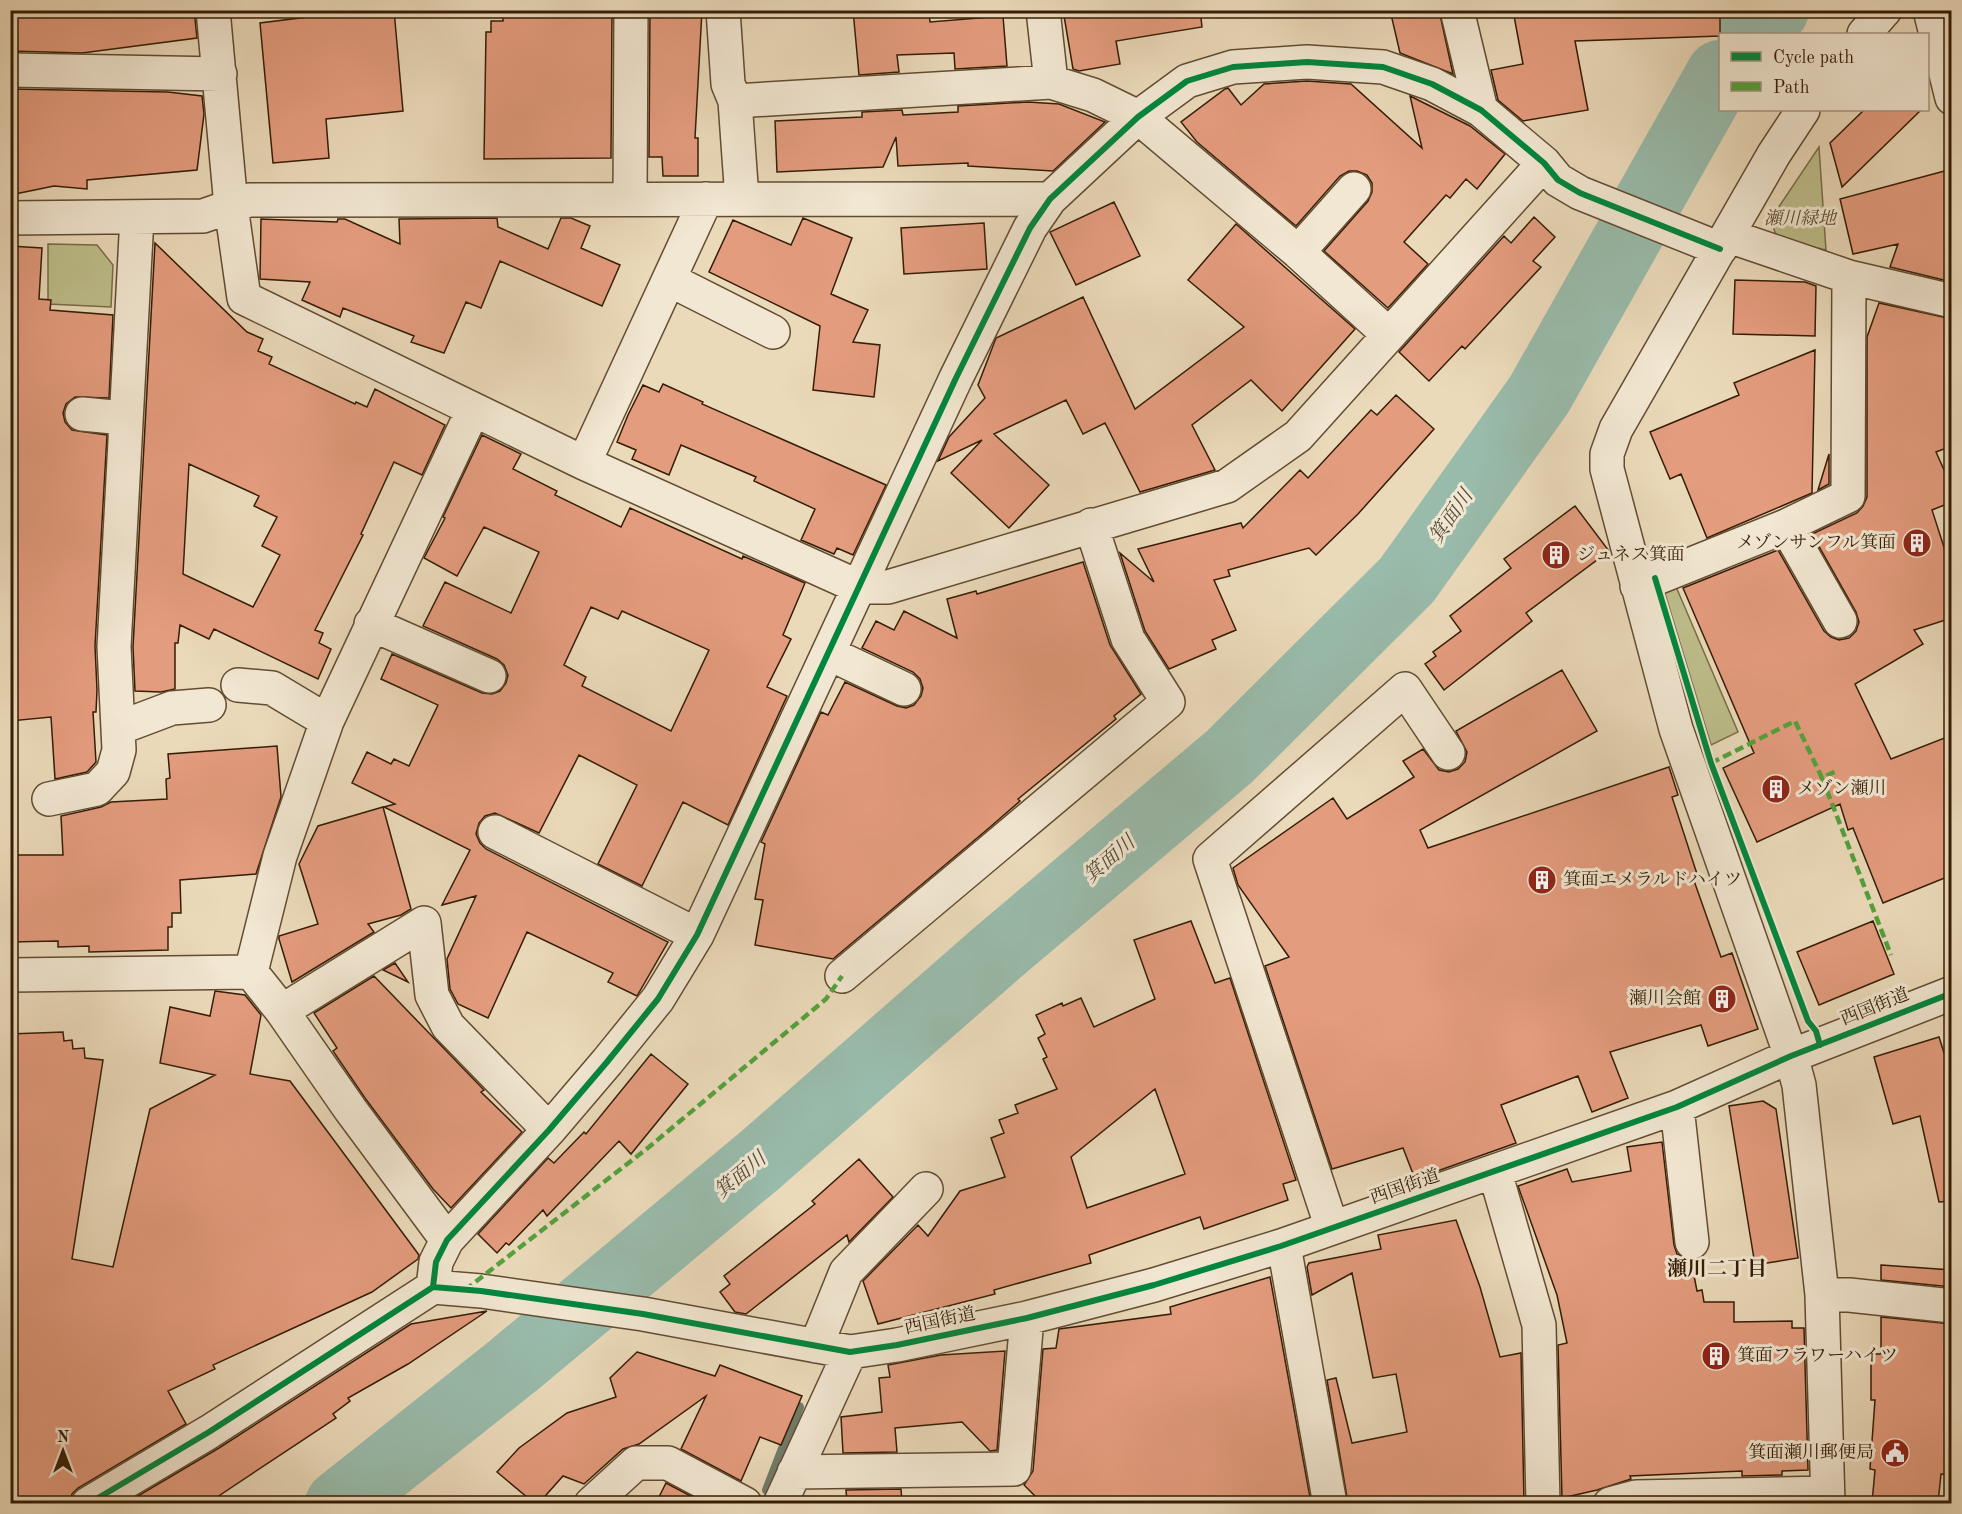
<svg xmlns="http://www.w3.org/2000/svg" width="1962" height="1514" font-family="'Old Standard TT','Noto Serif JP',serif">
<rect width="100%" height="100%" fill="#ebdaba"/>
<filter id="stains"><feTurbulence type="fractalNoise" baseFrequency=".00333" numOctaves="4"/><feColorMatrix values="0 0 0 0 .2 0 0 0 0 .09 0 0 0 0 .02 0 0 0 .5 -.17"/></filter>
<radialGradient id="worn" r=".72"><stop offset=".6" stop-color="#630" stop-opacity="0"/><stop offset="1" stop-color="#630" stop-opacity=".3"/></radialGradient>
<!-- green -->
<path fill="#bdbe8b" stroke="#786e48" stroke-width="1.5" d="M1819,147L1826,250L1778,239L1770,220Z
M48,244L97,245L113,265L111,307L48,304Z
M1674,582L1738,732L1711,745L1663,587Z"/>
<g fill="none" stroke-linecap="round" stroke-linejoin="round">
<!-- stream -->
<path stroke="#717c69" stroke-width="10" d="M767,1490L799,1407"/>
<!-- river -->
<path stroke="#99bbab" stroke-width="68" d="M1751,34L1775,10
M339,1504L514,1365L759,1161L998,952L1229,757L1407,580L1539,395L1720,74"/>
</g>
<!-- building -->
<path fill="#e49c7e" stroke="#341d05" stroke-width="1.5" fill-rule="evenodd" d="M10,10H194L197,38L82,53L10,51Z
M340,10H394L403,111L326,119L329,158L273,163L260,23L340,13Z
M512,10H612L611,158L484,159L486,32H491V21H503V17H512Z
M650,10H702L695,138H698V176H663L662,157H649Z
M853,10H929L930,22L1003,16L1007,66L955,69L954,53L897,55L899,72L859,75Z
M1063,10H1200L1202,27L1116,41L1120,64L1079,71L1073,69Z
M1390,10H1439L1453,74L1400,53Z
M1538,10H1720V36L1575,41L1588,110L1523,121L1498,100L1491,70L1523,64L1514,16Z
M1307,81L1351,84L1422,148L1410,96L1470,126L1505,154L1477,189L1466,179L1450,198L1446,195L1404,242L1428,264L1388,308L1324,251L1368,201L1372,192V183L1367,175L1357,171H1349L1340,176L1296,226L1197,142L1181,122L1225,89L1228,88L1241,105L1264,84Z
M10,89L168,92L202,96L204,114L197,170L87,180V189L54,186L10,195Z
M1028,102L1059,104L1105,122L1053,171L968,166V163L898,166L896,137L883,167L777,172L775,121L862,117V112L902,110L903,115L958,112V106Z
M1864,110H1921L1842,187L1830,143Z
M1952,169V282L1890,267L1898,244L1853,254L1840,199Z
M1114,202L1140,256L1076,285L1050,232Z
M1534,217L1555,237L1533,261L1541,267L1465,349L1462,346L1429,381L1399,352L1504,236L1511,243Z
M497,218L498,227L548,249L561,218H571L590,226L581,248L620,265L602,306L500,261L481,308L466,302L444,353L411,342L414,336L343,308L340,317L302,300L310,282L260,279L261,219L337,222L338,219H345L400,244L399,219Z
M803,218L852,238L831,294L868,310L853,342L880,345L874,397L813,390L820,326L709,272L733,220L791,245Z
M984,223L987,269L904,274L901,228Z
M1236,224L1355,329L1282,411L1251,380L1192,425L1215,470L1140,492L1105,423L1083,434L1066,400L994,434L1049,485L1009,528L951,473L982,440L938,461L949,437L985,398L978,385L996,338L1083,297L1135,409L1244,327L1188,280Z
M155,243L247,332L263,339L258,351L272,357L269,364L355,404L356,402L367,407L375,389L445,425L422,475L394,462L361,534L363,535L315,630L323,633L319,643L331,649L318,679L214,629L209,639L180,625L178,643H175V689L161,692L135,691L133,647ZM189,464L259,496L254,506L277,517L262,546L280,555L253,607L183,574Z
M10,246L42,248L39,299L51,300L50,310L113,315L109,398L75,397L66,404L63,413L65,422L72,430L107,435L95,646L97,690L96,712H93L96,762L87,772L55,779L51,717L10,721Z
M1735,280L1805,282L1816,286L1815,336L1733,334Z
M1879,303L1952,319V446L1936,452L1952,488V502L1932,510L1952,572V618L1914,630L1923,644L1855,684L1891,759L1952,735V875L1883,903L1853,828L1848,830L1840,804L1757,842L1723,768L1754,753L1683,588L1778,550L1824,631L1831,637L1839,640L1849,638L1856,631L1859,622L1856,612L1812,534L1857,513L1863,506L1867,497V337Z
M1815,350L1812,493L1707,538L1681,474L1670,479L1650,432L1739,395L1734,383Z
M663,384L703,402L702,404L886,485L853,555L837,548L834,554L801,540L815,509L754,481L756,477L681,445L669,475L632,459L636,450L617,442L628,415L643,385L659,392Z
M1396,395L1434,429L1358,514L1316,555L1309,548L1228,570L1230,576L1214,580L1236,630L1212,640L1216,649L1169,669L1145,631L1120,553L1154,582L1138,549L1241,523L1243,528L1300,470L1308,478L1371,410L1377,415Z
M482,435L521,454L513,469L557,491L555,495L621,527L630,508L742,559L743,556L805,583L783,635L791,639L767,687L787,696L728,825L683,802L642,886L598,864L637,785L579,755L539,833L495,813L485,816L479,823L476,834L480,843L486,849L668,942L637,996L608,982L613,973L527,932L488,1018L458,1004L450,989L447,959L476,896L442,905L470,850L384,807L395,804L352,783L367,752L391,764L394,759L409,766L438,705L381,679L392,654L482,693L492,694L500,691L506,683L508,675L504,665L497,659L423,626L445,582L511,613L539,552L484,527L457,576L424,558L445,518L443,517ZM591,607L618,619L622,611L709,650L671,731L582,686L586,677L564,665Z
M1829,454V484L1818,490Z
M1575,506L1609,551L1526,613L1532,621L1444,690L1425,664L1436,656L1433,652L1461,631L1450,616L1511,568L1504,559Z
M1083,562L1110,645L1141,694L1114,716L1116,719L1018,799L1020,801L989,828L833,959L755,945L763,900L755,899L765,844L761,842L821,712L828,715L845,682L897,706L906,708L914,705L921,696L923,688L920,679L913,672L862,648L876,621L894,630L904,611L957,638L947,599L976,591L977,594Z
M1562,670L1597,731L1420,830L1428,848L1669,767L1678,795L1672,797L1697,874L1692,875L1721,957L1732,953L1758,1029L1708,1046L1701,1025L1610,1052L1628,1098L1592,1112L1578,1076L1501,1105L1516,1143L1415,1179L1403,1148L1332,1169L1265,966L1289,957L1238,885L1233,868L1333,798L1347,819L1414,777L1403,761L1423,749L1439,770L1449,772L1458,769L1465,762L1467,752L1456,731Z
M277,746L281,797L256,874L180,880L181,913H172V927H168V950L89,952V946L58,947V941L10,942V855H63L61,816L101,807L111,802L167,799L166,779L170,778L168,754Z
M383,807L411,909L401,915L368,924L374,932L292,982L279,939V936L318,924L299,864L318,826Z
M1191,921L1215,983L1230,978L1296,1180L1283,1184L1288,1200L1204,1229L1200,1217L1089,1255L1091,1263L994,1290L995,1294L878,1324L863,1281L918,1225L928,1236L960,1191L1005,1177L991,1138L1004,1133L999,1120L1018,1113L1015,1105L1057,1089L1043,1059L1047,1057L1038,1038L1045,1034L1036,1015L1062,1003L1063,1006L1081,998L1094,1027L1155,999L1134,940ZM1155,1089L1185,1174L1087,1208L1071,1157Z
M1873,921L1894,974L1819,1005L1797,952Z
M395,963L408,982L383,970Z
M374,976L484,1090L481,1092L522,1132L451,1208L433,1189L365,1098L333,1051L337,1048L314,1013Z
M215,991L245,995L261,1015L250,1074L290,1081L419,1255L418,1259L372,1292L213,1365L215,1369L168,1391L186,1424L78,1488L72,1494L69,1503H10V1034L63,1032L64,1041L72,1040L73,1049L84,1048L85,1058L103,1060L72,1259L113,1267L150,1109L215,1075L160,1063L170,1007L210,1016Z
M1939,1037L1952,1078V1201L1939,1202L1920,1116L1893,1124L1874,1057Z
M651,1054L688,1084L631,1154L619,1141L547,1216L543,1210L509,1245L506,1243L497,1253L478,1234L548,1158L554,1163L584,1132L586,1134Z
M1763,1101L1776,1109L1798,1258L1755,1265L1729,1106Z
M1662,1142L1674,1245L1677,1254L1691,1260L1697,1291L1702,1290L1704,1302H1734V1322L1792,1321V1328H1804L1808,1470L1782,1471V1475L1742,1476V1471L1630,1476L1631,1479L1597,1490L1562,1498L1558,1345L1567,1343L1557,1295L1518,1186L1567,1169L1572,1182L1631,1171L1627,1147Z
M859,1159L893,1197L849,1242L847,1235L746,1314L735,1312L720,1292L730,1284L724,1276L815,1204L812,1201Z
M1456,1220L1480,1287L1500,1357L1521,1353L1524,1503H1348L1327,1380L1336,1378L1352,1443L1407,1432L1396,1374L1373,1378L1352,1273L1312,1295L1307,1267L1309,1263L1381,1249L1378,1235Z
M1881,1265L1952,1270V1287L1881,1280Z
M1270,1277L1311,1503H1042L1024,1485L1033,1471L1043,1349L1056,1348L1059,1329L1171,1314L1170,1307Z
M487,1311L408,1364L348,1398L350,1401L333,1414L336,1418L208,1503H126L219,1448L411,1324Z
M1881,1317L1952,1324V1475L1941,1474L1938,1503H1872L1875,1470L1870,1469L1875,1400H1871V1354H1881Z
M1005,1351L997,1450L990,1451L962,1422L895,1428L897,1452L843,1453L841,1417L882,1412L879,1378L890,1377L888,1365L941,1355Z
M637,1352L715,1376L720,1365L802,1396L781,1445L760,1437L741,1481L681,1449L706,1396L639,1444L623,1449L584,1484L563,1476L539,1503H534L497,1472L519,1448L567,1413L616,1397L610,1378Z
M666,1483L704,1503H656Z
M901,1489L902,1503H847L846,1490Z"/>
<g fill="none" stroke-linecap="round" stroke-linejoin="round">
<!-- minor casing -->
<g stroke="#624c32" stroke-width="36">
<path id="minor" d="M213,10L231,206L244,298L584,463L859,587H888L1227,486L1298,436L1544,163
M723,10L728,84L735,101L742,199
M1043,10L1051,82
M1457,10L1481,110
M1930,10L1952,98
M1864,34L1885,10
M10,70L220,74
M735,101L1051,82L1093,95L1138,117L1298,252L1389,335
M1803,110L1774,154L1616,429L1607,454V469L1676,729L1791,1056L1799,1085L1822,1295L1828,1504
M630,199L631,10
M10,218L203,216L249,200L1050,199
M1729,236L1849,277L1952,301
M1298,252L1354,189
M670,280L773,332
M82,414L124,418
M584,463L706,199
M1786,526L1840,621
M1637,586L1786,526L1848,496L1849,277
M371,624L489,676
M828,653L904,689
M238,685L272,688L327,721
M119,728L172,708L209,705
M49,799L97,789L113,772L119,750L114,647L137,217
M495,832L697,935
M10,975L251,972
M842,976L1168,702L1128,639L1091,525
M282,1011L424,923L432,995L448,1026L549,1130
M1677,1107L1692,1242
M1495,1172L1539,1325L1543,1504
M1332,1228L1210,859L1405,689L1448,753
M447,1240L350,1109L282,1011L251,972L280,856L327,721L473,410
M1281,1246L1286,1257L1330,1504
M433,1287L436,1262L447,1240L549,1130L607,1062L658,999L697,935L956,378L1030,228L1050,199L1138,117L1187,81L1233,67L1307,62L1383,67L1432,84L1481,110L1544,163L1558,180L1580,193L1720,249
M1822,1295H1849L1952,1306
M816,1346L846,1272L926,1189
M794,1472L1014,1469L1027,1318
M88,1504L209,1432L433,1287L481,1291L643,1314L850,1352L897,1345L1027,1318L1154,1285L1281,1246L1677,1107L1791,1056L1952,993
M591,1504L636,1463H668L745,1504
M780,1504L850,1352
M1610,1504L1636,1497L1827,1493"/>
</g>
<!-- minor -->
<use href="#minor" stroke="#f2e7d2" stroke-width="33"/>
<!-- quiet -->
<path stroke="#53a23d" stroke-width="4.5" stroke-dasharray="9 4.5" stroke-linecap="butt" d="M1711,763L1795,721L1822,778L1838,770
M1822,778L1891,955
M465,1290L649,1147L826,999L842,976"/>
<!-- cycleway casing -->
<g stroke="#f2e7d2" stroke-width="10">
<path id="cycleway" d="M1655,578L1711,763L1808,1021L1816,1031L1820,1045
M433,1287L436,1262L447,1240L549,1130L607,1062L658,999L697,935L956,378L1030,228L1050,199L1138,117L1187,81L1233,67L1307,62L1383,67L1432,84L1481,110L1544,163L1558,180L1580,193L1720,249
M88,1504L209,1432L433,1287L481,1291L643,1314L850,1352L897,1345L1027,1318L1154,1285L1281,1246L1677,1107L1791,1056L1952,993"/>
</g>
<!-- cycleway -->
<use href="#cycleway" stroke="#00873e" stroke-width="6"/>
</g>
<!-- icons -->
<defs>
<g id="building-disc" transform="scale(1.5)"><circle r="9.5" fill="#8f2418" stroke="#f2e7d2"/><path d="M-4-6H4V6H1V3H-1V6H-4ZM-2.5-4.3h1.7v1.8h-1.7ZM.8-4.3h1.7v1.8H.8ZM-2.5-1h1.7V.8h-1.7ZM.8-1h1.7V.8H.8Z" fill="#fff"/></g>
<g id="civic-disc" transform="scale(1.5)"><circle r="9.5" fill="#8f2418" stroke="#f2e7d2"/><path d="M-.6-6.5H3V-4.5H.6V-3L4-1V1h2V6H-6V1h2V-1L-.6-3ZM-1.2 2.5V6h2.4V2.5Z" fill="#fff"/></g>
</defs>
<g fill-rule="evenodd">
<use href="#building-disc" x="1917" y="543"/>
<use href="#building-disc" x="1556" y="555"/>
<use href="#building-disc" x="1776" y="789"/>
<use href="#building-disc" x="1542" y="880"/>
<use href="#building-disc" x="1722" y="999"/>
<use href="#building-disc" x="1716" y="1356"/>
<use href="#civic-disc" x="1895" y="1453"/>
</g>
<g text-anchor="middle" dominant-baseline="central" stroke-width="6" stroke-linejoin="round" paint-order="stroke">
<!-- park labels -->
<g font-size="18" font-style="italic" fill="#5d4d2d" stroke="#f2e7d2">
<text x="1800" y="219">瀬川緑地</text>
</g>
<!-- poi labels -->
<g font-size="18" fill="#341d05" stroke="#f2e7d2" text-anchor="start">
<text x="1896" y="543" text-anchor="end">メゾンサンフル箕面</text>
<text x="1577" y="555">ジュネス箕面</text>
<text x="1797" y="789">メゾン瀬川</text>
<text x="1563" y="880">箕面エメラルドハイツ</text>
<text x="1701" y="999" text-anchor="end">瀬川会館</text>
<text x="1737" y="1356">箕面フラワーハイツ</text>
<text x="1874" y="1453" text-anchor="end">箕面瀬川郵便局</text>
</g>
<!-- street labels -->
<g font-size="18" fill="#341d05" stroke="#f2e7d2">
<text transform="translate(1875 1007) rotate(-22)">西国街道</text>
<text transform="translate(1405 1187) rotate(-19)">西国街道</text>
<text transform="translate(940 1321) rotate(-12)">西国街道</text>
</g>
<!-- water labels -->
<g font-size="20" font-style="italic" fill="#524c37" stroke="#f2e7d2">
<text transform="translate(1452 517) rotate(-55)">箕面川</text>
<text transform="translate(1110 860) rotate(-41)">箕面川</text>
<text transform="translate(741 1176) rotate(-40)">箕面川</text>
</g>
<!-- neighbourhood labels -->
<g font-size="20" font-weight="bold" fill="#341d05" stroke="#f2e7d2">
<text x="1717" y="1270">瀬川二丁目</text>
</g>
</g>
<!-- margin -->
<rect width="1962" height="1514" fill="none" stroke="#ebdaba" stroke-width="36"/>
<rect x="12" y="12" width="1938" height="1490" fill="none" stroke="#341d05" stroke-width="3"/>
<rect x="18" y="18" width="1926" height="1478" fill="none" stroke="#341d05" stroke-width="1.5"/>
<!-- legend -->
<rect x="1719" y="33" width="210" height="78" fill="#f2e7d2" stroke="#a69680" stroke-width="1.5"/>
<rect x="1731" y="52" width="30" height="9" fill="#00873e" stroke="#a69680" stroke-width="1.5"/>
<text x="1773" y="63" font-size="18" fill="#341d05">Cycle path</text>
<rect x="1731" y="82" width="30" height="9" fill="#53a23d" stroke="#a69680" stroke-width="1.5"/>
<text x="1773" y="93" font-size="18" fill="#341d05">Path</text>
<!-- north arrow -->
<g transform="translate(63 1451)" stroke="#f2e7d2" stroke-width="4.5" paint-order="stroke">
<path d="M0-4.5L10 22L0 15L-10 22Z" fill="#341d05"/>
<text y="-9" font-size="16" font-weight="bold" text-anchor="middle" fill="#341d05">N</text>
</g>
<rect width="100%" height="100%" filter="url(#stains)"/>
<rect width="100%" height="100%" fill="url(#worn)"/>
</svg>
